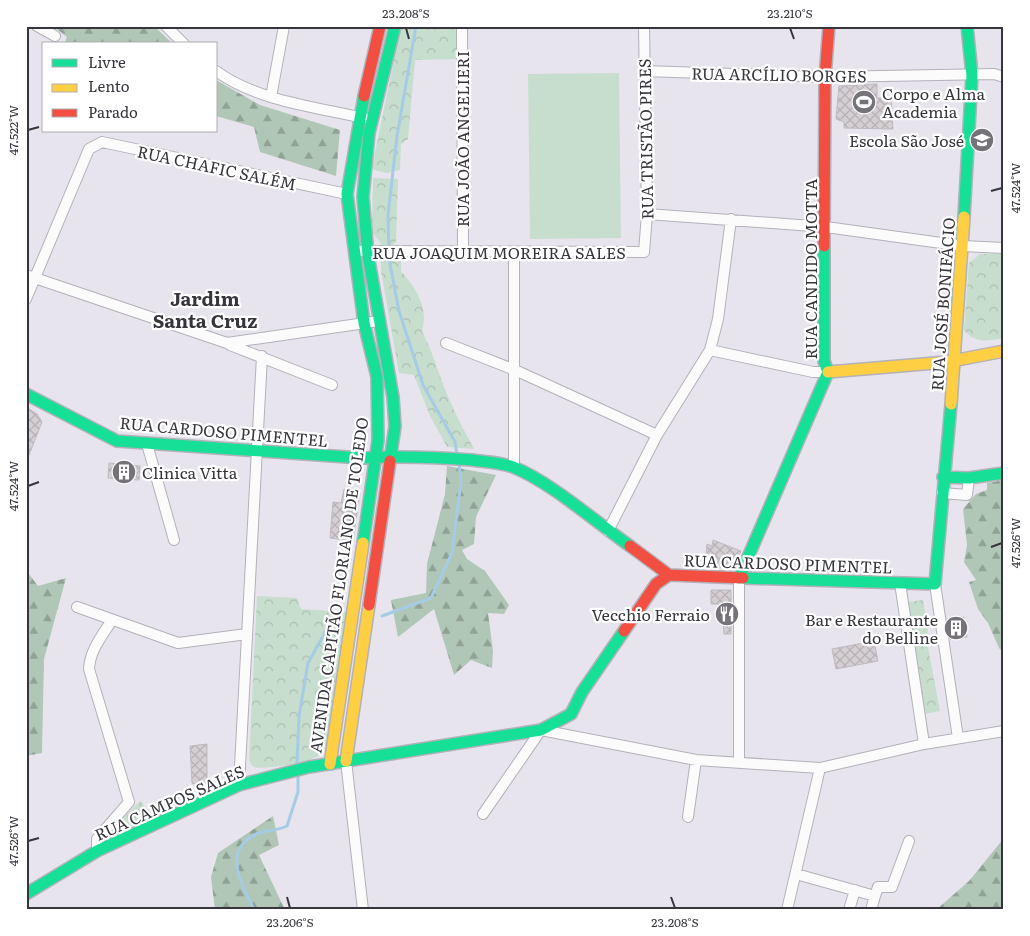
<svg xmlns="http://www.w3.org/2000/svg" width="1030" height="936" font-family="Literata,serif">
<defs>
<pattern id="forest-firs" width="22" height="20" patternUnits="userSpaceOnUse" patternTransform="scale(1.25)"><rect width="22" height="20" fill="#b0c7b7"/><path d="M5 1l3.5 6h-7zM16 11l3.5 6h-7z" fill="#90a296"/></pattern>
<pattern id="park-crowns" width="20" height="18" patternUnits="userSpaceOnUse" patternTransform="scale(1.25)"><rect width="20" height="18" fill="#c7dece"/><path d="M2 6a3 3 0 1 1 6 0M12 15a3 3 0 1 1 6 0" fill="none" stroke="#acbfb2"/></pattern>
<pattern id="building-cross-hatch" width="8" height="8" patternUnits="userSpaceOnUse" patternTransform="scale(1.25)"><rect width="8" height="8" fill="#d5cfd3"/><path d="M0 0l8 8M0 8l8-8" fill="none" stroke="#b7b2b6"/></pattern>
</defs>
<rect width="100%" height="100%" fill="#e7e4ee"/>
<!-- forest -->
<path fill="url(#forest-firs)" d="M53,26H154L173,44H64L67,37Z
M216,80L260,105L340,130L336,176L260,152L254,127L216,116Z
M447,466L496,475L476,517L474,544L462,550L467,559L485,571L509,605L504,614L488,613L493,651L492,668L471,660L454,675L434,609L398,637L391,600L426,593L427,564L445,494Z
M1004,480V653L999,648L988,623L978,609L969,582L976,580L964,562L967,545L963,509L976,494L987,490V483Z
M26,570L38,586L66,578L44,659L42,753L26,756Z
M273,816L279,845L259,855L285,910H215L211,877L218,853Z
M1004,838V910H936L969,881Z"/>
<!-- park -->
<path fill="url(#park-crowns)" d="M401,26H457V59L415,60L408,139L401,144L400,170L386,173L374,170L372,167Z
M373,178L398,179L396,242L392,246H383L372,232Z
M980,254H1004V338C988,341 975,344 964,330L969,263Z
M381,256L401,257V271C416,288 429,308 422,331C432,350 437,370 445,389C453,410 464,430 474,449L447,447L430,416L414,375L399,373L381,271Z
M257,596L297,598L301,609L348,612L329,740C326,746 324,752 318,756C306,763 267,770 253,767L249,760Z
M923,600L928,627L927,642L940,711L925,714L908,602Z
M140,801L153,815L105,837Z"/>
<!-- pitch -->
<path fill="#c7dece" d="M619,73L621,238L530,239L528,74Z"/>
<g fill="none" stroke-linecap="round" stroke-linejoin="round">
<!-- stream -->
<path stroke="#a5cce4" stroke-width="3" d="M416,26L397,136L388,215L389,259L399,311L423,385L455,442L457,455
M382,616L431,598L452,553L461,481L459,464
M297,765L299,716L308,663L327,629
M254,910C242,884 221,851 256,834C266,830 277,831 287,826L298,792V774"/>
</g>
<!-- building -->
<path fill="url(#building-cross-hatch)" stroke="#bfbabe" d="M877,84V98H891L893,129L844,128V122L836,119L839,86Z
M26,407L37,414L42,422L27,460Z
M109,463L140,466L139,480L108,478Z
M344,489L360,493L353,541L330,538L333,502L341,503Z
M713,540L741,551L734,568L705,567L707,544L712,546Z
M711,590H731V634H724L722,604H711Z
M964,617L967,637L950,639L947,619Z
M874,641L878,661L836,669L832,649Z
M207,744V783L200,787L192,783L190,746Z"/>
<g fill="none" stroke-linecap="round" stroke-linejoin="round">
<!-- street casing -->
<g stroke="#b3b1b9" stroke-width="12">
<path id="street" d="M37,26L55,36
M166,26L184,44
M462,26L463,252
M216,71C257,101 316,107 364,118
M644,71L825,77L994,74L1004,77
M271,97L284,26
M647,214L826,227L963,246L1004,248
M361,251L644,252L647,214L644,26
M26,275L227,343L379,321
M26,299L89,149L102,142L347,194
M446,343L515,370L657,435
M230,345L332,385
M710,350L813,372H828
M147,444L174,540
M514,467V253
M942,493L967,495L969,478
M608,531L657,435L710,350L718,319L731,219
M739,578V763
M900,583L924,744
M935,584L958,738
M77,607L178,643L247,634
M346,761L363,910
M239,785L262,356
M483,814L541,730L696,760L820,768L924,744L1004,731
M688,817L696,760
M97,851V839L129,802L89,669C90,650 102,636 112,620
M796,874L875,896L878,887H892L909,841
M787,910L820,768
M849,910L855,890
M871,910L875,896"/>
</g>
<!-- fast casing -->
<g stroke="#b3b1b9" stroke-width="14">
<path id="fast" d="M964,217L972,75L967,26
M26,394L117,441L361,458C398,456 435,457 472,460C485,462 500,462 513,467C549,481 597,523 630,546
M390,461L395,426L393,397L368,255L363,197L369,133L395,26
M943,477L969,478L1004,473
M363,543L378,440L377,377L364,323L347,194L364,96
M739,578L828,372L824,361V246
M743,578L935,584L951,404
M26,894L97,851L239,785L309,767L541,730L571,714L582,692L624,631"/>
</g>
<!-- slow casing -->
<g stroke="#b3b1b9" stroke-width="14">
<path id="slow" d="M828,372L947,362L1004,351
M951,404L964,217
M346,761L369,605
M330,764L363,543"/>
</g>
<!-- jam casing -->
<g stroke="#b3b1b9" stroke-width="14">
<path id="jam" d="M364,96L380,26
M824,246L825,77L829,26
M630,546L669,575L743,578
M369,605L390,461
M624,631L656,584L669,575"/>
</g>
<!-- street -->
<use href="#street" stroke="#fbfbfc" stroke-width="10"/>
<!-- fast -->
<use href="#fast" stroke="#16e098" stroke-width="11"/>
<!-- slow -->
<use href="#slow" stroke="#ffcf43" stroke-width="11"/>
<!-- jam -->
<use href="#jam" stroke="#f24e42" stroke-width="11"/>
</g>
<!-- ticks -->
<path fill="none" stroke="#37353c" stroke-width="2" d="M406,28L409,39M790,28L794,39M28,130L39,127M991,191L1002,188M28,486L39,482M991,547L1002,543M28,841L39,838M287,897L290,908M671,897L675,908"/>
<!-- icons -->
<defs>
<g id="stadium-disc" transform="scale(1.25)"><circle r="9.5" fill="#75727a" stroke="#fff"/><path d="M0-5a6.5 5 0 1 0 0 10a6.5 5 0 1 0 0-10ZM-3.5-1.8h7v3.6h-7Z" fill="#fff"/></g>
<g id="school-disc" transform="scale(1.25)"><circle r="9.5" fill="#75727a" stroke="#fff"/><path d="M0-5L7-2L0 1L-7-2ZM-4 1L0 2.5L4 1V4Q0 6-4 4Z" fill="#fff"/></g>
<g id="building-disc" transform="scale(1.25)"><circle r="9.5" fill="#75727a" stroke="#fff"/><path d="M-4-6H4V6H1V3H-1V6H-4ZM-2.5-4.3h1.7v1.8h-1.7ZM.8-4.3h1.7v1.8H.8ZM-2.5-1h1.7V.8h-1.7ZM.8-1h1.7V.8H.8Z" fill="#fff"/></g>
<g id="restaurant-disc" transform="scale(1.25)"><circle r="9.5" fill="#75727a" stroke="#fff"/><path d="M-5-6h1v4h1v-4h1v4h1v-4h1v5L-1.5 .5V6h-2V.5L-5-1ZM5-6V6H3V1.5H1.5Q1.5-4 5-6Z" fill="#fff"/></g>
</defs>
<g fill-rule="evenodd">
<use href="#stadium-disc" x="864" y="102"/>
<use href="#school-disc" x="982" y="140"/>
<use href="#building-disc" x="124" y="472"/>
<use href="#restaurant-disc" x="727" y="614"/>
<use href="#building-disc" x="956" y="628"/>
</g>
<g text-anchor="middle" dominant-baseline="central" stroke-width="4.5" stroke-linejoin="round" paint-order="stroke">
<!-- street labels -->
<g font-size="16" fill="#37353c" stroke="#fff">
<text transform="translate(779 74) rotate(1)">RUA ARCÍLIO BORGES</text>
<text transform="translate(462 139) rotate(-90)">RUA JOÃO ANGELIERI</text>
<text transform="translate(645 139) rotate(-91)">RUA TRISTÃO PIRES</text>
<text transform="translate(217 167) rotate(12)">RUA CHAFIC SALÉM</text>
<text x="499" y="252">RUA JOAQUIM MOREIRA SALES</text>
<text transform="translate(810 269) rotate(-90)">RUA CANDIDO MOTTA</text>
<text transform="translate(942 304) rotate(-86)">RUA JOSÉ BONIFÁCIO</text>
<text transform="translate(224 431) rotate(5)">RUA CARDOSO PIMENTEL</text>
<text transform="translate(788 563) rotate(2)">RUA CARDOSO PIMENTEL</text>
<text transform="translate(338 585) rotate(-82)">AVENIDA CAPITÃO FLORIANO DE TOLEDO</text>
<text transform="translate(169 802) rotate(-24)">RUA CAMPOS SALES</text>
</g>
<!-- poi labels -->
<g font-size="16" fill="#37353c" stroke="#fff" text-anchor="end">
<text x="882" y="93" text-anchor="start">Corpo e Alma<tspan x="882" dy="18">Academia</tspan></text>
<text x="964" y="140">Escola São José</text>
<text x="142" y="472" text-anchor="start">Clinica Vitta</text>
<text x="710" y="614">Vecchio Ferraio</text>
<text x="938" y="619">Bar e Restaurante<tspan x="938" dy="18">do Belline</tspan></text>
</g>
<!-- quarter labels -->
<g font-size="19" font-weight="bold" fill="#37353c" stroke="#fff">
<text x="205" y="298">Jardim<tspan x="205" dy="22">Santa Cruz</tspan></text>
</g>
</g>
<!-- border -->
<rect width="1030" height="936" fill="none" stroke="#ffffff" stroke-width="55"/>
<!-- legend -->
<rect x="42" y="42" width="175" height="90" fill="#ffffff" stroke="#afaeb1"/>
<rect x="52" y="59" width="25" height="8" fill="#16e098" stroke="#afaeb1"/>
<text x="88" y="68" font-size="15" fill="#37353c">Livre</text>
<rect x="52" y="84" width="25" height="8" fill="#ffcf43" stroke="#afaeb1"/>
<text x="88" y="92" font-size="15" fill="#37353c">Lento</text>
<rect x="52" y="109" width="25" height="8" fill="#f24e42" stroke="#afaeb1"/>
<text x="88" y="118" font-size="15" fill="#37353c">Parado</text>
<rect x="28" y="28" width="974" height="880" fill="none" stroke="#37353c" stroke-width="2"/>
<g font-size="12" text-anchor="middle" fill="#37353c">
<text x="406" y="18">23.208°S</text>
<text x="790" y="18">23.210°S</text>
<text transform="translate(14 130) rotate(-90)" y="4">47.522°W</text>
<text transform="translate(1016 188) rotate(-90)" y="4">47.524°W</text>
<text transform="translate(14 486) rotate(-90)" y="4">47.524°W</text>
<text transform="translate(1016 543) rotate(-90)" y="4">47.526°W</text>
<text transform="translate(14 841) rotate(-90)" y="4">47.526°W</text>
<text x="290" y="927">23.206°S</text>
<text x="675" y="927">23.208°S</text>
</g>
</svg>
